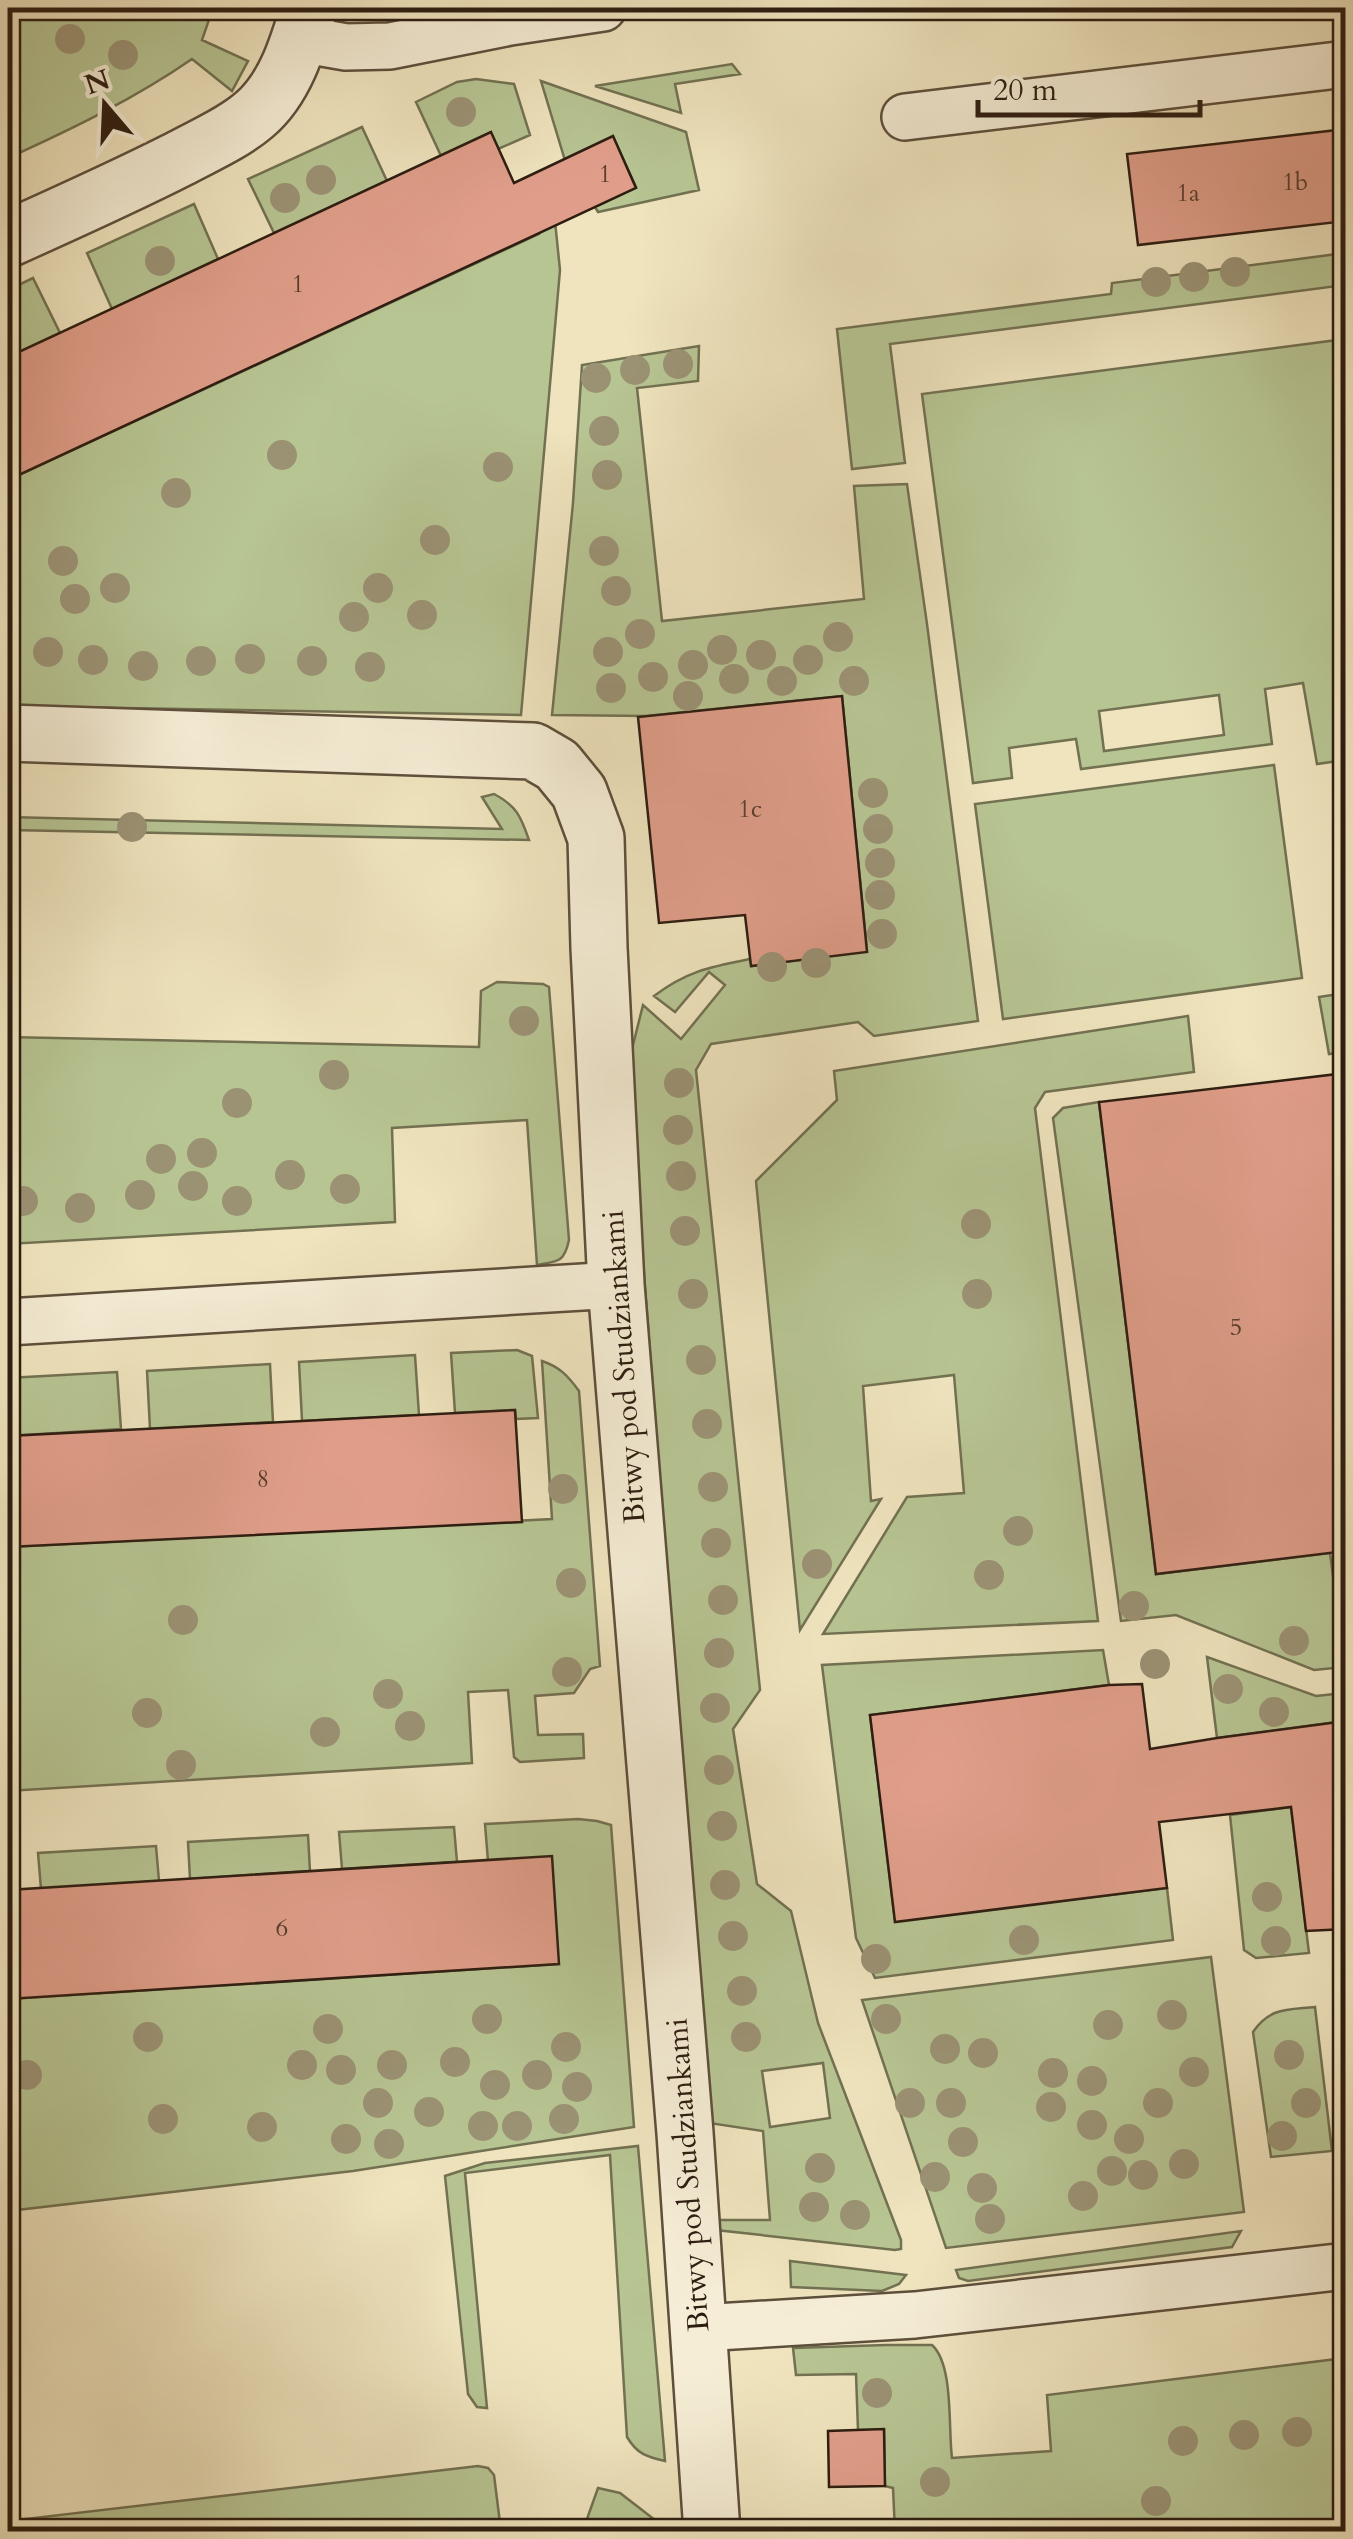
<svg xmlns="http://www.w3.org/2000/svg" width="1353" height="2539" font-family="Cardo,serif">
<rect width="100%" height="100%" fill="#efe4be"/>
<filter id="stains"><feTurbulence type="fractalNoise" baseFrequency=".002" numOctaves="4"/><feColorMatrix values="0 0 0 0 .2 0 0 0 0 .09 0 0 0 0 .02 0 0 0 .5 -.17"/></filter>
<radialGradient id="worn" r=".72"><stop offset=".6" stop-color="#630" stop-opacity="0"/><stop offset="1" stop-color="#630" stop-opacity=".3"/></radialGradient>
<!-- green -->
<path fill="#b7c593" stroke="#727152" stroke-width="2.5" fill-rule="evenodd" d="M31,8H213L202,40L248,61L232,91L192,59C134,99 72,129 8,158V25Z
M732,64L740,74L675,84L681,113L595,86Z
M476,79L514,84L530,135L498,149L441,156L416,102L457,82Z
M541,81L686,132L699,190L598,212L595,207L636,187L613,137L567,167Z
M362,127L387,181L274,233L248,179Z
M521,194L555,221L560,270L521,715L8,706V480L539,234Z
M194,204L218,259L112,309L87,253Z
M1345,253V285L890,344L905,463L852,469L837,329L1111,294L1112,283Z
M33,278L60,333L8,357V290Z
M1345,339V760L1317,764L1303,683L1265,689L1272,744L1081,769L1076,739L1009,748L1012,778L973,783L922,394ZM1219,695L1224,735L1104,751L1099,711Z
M699,346L698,381L637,388L662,621L864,599L854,486L907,484L927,624L978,1021L874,1036L858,1022L711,1044L696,1070L760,1690L733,1729L757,1884L791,1911L818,2023L901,2240V2249L895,2250L716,2230L715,2220H770L763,2131L709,2123L628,1065L643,1005L681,1039L725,985L709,972L675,1012L654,996C687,971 710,967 750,959L752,966L867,951L842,696L646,716L552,715L573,503L582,365ZM823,2063L830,2118L770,2127L762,2071Z
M1274,765L1302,978L1003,1019L975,804Z
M494,794C517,806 521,817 529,840L8,830V817L502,829L482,797Z
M497,982L543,984L549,987L569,1240C564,1263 558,1261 537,1265L527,1120L392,1128L395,1222L8,1244V1037L479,1047L481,991Z
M1345,993V1052L1329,1054L1319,997Z
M1188,1016L1194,1072L1045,1092L1035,1108L1098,1621L823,1634L907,1497L964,1493L954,1375L863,1386L871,1501L881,1499L800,1630L756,1181L837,1100L834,1071Z
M1099,1102L1156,1574L1330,1553L1345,1667L1314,1670L1176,1615L1121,1621L1053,1118L1063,1108Z
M517,1350L532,1356L538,1418L516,1419L515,1410L455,1413L451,1353Z
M415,1355L419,1415L302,1421L299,1362Z
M542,1361C560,1367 568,1376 579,1391L600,1666L590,1669L574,1693L535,1696L538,1735L583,1734L584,1758L520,1762L514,1757L508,1690L468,1692L472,1763L8,1791V1547L552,1519Z
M270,1364L273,1422L150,1429L147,1371Z
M117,1372L121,1429L8,1436V1378Z
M1103,1650L1109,1685L870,1715L895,1921L1167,1888L1173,1940L875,1978L856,1938L822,1665Z
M1207,1657L1316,1696L1345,1693V1721L1217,1738Z
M1291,1807L1309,1953L1256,1958L1244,1950L1230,1815Z
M578,1819L597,1821L611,1825L634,2127L353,2171L8,2211V1999L558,1964L488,1861L485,1824Z
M454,1827L457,1862L342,1869L339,1832Z
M308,1835L310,1871L190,1879L188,1842Z
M156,1846L159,1881L41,1889L38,1853Z
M1211,1957L1244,2212L946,2248L862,2000Z
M1315,2007L1332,2151L1271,2157L1253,2032C1270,2007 1288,2010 1315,2007Z
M638,2146L665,2461C647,2457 637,2454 627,2437L610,2155L465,2173L487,2408L477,2407L468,2394L445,2176L485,2163Z
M1241,2231L1232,2247L968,2281L959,2278L956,2270Z
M790,2261L906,2275L899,2284L882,2291L791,2287Z
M886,2345H932C954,2365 948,2428 952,2458L1051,2451L1047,2395L1345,2358V2531H895L893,2488L885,2486L884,2430H858L856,2374L796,2375L793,2348Z
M478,2466L488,2468L494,2475L500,2523L587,2519L598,2488L620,2493L664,2527L663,2531H8V2521Z"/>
<!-- building -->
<path fill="#e09e8a" stroke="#2d1d11" stroke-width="2.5" d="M1346,129V221L1138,245L1127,154Z
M491,132L514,183L613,136L636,188L8,480V357Z
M842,696L867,952L751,966L745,915L659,923L638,717Z
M1346,1073V1551L1156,1574L1099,1102Z
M515,1410L522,1522L8,1547V1436Z
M1142,1684L1150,1749L1217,1738L1346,1721V1929L1306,1931L1291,1807L1159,1822L1167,1888L895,1922L870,1715L1109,1685Z
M552,1856L559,1964L8,1999V1890Z
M884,2429L885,2486L829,2487L828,2431Z"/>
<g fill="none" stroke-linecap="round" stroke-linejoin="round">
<!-- lane casing -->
<g stroke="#5e4f3c" stroke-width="50">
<path id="lane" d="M300,39L346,47L390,46L510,22L603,8
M905,117L1346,64
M8,1322L616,1285
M700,2328L915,2315L1346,2266"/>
</g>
<!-- street casing -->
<g stroke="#5e4f3c" stroke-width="60">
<path id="street" d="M8,239C66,213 124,187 181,158C205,145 233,133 254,115C285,89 298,45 309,8
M8,733L533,751L557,765L579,792L596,838L599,948L616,1285L685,2133L712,2532"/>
</g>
<!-- lane -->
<use href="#lane" stroke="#f5edd5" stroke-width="45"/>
<!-- street -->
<use href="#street" stroke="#f5edd5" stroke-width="55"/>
</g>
<!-- trees -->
<g fill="#9b9274">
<circle cx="70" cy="39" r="15"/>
<circle cx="123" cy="55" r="15"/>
<circle cx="461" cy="112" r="15"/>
<circle cx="321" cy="180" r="15"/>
<circle cx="285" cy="198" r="15"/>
<circle cx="160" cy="261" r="15"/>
<circle cx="1235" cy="272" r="15"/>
<circle cx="1194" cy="277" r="15"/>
<circle cx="1156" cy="282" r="15"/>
<circle cx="678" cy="364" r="15"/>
<circle cx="635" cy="370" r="15"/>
<circle cx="596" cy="378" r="15"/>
<circle cx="604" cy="431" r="15"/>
<circle cx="282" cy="455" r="15"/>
<circle cx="498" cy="467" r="15"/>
<circle cx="607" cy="475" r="15"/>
<circle cx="176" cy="493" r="15"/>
<circle cx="435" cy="540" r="15"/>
<circle cx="604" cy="551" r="15"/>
<circle cx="63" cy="561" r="15"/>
<circle cx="115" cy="588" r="15"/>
<circle cx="378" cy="588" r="15"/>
<circle cx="616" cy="591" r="15"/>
<circle cx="75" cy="599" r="15"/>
<circle cx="422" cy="615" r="15"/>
<circle cx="354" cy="617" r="15"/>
<circle cx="640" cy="634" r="15"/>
<circle cx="838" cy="637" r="15"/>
<circle cx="722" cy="650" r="15"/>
<circle cx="48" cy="652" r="15"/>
<circle cx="608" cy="652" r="15"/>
<circle cx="761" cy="655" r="15"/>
<circle cx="250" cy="659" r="15"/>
<circle cx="93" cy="660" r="15"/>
<circle cx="808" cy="660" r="15"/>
<circle cx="201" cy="661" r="15"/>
<circle cx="312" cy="661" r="15"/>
<circle cx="693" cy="665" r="15"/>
<circle cx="143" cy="666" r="15"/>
<circle cx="370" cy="667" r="15"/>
<circle cx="653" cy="677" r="15"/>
<circle cx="734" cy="679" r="15"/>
<circle cx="782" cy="681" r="15"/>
<circle cx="854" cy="681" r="15"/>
<circle cx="611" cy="688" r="15"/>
<circle cx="688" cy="696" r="15"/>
<circle cx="873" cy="793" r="15"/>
<circle cx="132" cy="827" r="15"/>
<circle cx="878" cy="829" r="15"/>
<circle cx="880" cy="863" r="15"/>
<circle cx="880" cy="895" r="15"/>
<circle cx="882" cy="934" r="15"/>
<circle cx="816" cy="963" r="15"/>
<circle cx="772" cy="967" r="15"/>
<circle cx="524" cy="1021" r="15"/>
<circle cx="334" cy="1075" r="15"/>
<circle cx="679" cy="1083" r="15"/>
<circle cx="237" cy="1103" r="15"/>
<circle cx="678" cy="1130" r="15"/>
<circle cx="202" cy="1153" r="15"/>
<circle cx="161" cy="1159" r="15"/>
<circle cx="290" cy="1175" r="15"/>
<circle cx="681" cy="1176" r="15"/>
<circle cx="193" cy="1186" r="15"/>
<circle cx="345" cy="1189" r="15"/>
<circle cx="140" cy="1195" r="15"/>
<circle cx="23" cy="1201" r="15"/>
<circle cx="237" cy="1201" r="15"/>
<circle cx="80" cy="1208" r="15"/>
<circle cx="976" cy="1224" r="15"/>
<circle cx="685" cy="1231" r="15"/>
<circle cx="693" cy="1294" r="15"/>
<circle cx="977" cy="1294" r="15"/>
<circle cx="701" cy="1360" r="15"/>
<circle cx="707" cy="1424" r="15"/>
<circle cx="713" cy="1487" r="15"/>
<circle cx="563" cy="1489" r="15"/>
<circle cx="1018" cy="1531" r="15"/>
<circle cx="716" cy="1543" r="15"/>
<circle cx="817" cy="1564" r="15"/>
<circle cx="989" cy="1575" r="15"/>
<circle cx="571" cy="1583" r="15"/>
<circle cx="723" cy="1600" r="15"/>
<circle cx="1134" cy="1606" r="15"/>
<circle cx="183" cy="1620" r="15"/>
<circle cx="1294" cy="1641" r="15"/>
<circle cx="719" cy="1653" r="15"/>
<circle cx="1155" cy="1664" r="15"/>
<circle cx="567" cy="1672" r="15"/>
<circle cx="1228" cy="1689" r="15"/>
<circle cx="388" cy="1694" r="15"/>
<circle cx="715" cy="1708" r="15"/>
<circle cx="1274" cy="1712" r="15"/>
<circle cx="147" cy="1713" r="15"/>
<circle cx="410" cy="1726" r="15"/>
<circle cx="325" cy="1732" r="15"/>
<circle cx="181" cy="1765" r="15"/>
<circle cx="719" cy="1770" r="15"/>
<circle cx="722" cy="1826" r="15"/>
<circle cx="725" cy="1885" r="15"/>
<circle cx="1267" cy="1897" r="15"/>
<circle cx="733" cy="1936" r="15"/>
<circle cx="1024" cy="1940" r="15"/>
<circle cx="1276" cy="1941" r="15"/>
<circle cx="876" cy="1959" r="15"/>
<circle cx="742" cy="1991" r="15"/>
<circle cx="1172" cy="2015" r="15"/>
<circle cx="487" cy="2019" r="15"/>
<circle cx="886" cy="2019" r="15"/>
<circle cx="1108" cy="2025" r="15"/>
<circle cx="328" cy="2029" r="15"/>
<circle cx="148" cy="2037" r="15"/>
<circle cx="746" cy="2037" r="15"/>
<circle cx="566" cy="2047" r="15"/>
<circle cx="945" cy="2049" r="15"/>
<circle cx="983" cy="2053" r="15"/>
<circle cx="1289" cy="2055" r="15"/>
<circle cx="455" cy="2062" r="15"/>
<circle cx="302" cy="2065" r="15"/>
<circle cx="392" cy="2065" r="15"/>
<circle cx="341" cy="2070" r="15"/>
<circle cx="1194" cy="2072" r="15"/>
<circle cx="1053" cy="2073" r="15"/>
<circle cx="27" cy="2075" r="15"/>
<circle cx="537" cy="2075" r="15"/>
<circle cx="1092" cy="2081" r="15"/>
<circle cx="495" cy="2085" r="15"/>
<circle cx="577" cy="2087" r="15"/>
<circle cx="378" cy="2103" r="15"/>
<circle cx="910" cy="2103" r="15"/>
<circle cx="951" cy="2103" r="15"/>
<circle cx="1158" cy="2103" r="15"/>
<circle cx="1306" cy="2103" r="15"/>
<circle cx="1051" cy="2107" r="15"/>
<circle cx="429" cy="2112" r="15"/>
<circle cx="163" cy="2119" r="15"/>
<circle cx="564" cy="2119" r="15"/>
<circle cx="1092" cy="2125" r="15"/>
<circle cx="483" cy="2126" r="15"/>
<circle cx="517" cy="2126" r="15"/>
<circle cx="262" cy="2127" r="15"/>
<circle cx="1282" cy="2136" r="15"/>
<circle cx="346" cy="2139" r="15"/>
<circle cx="1129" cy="2139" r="15"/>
<circle cx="963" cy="2142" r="15"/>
<circle cx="389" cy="2144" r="15"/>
<circle cx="1184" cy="2164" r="15"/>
<circle cx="820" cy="2168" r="15"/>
<circle cx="1112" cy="2171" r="15"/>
<circle cx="1143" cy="2175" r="15"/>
<circle cx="935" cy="2177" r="15"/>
<circle cx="982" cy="2188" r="15"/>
<circle cx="1083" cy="2196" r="15"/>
<circle cx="814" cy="2207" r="15"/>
<circle cx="855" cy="2215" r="15"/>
<circle cx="990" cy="2219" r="15"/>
<circle cx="877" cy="2393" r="15"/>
<circle cx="1297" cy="2432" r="15"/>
<circle cx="1244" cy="2435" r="15"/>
<circle cx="1183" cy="2441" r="15"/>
<circle cx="935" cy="2482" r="15"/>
<circle cx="1156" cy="2501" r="15"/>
</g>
<g text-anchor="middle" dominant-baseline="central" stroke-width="8" stroke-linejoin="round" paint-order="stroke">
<!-- number labels -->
<g font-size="25" fill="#5a3d2f">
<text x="605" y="174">1</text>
<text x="1295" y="182">1b</text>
<text x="1188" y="193">1a</text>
<text x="298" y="284">1</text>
<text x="750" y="809">1c</text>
<text x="1236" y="1327">5</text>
<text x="263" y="1479">8</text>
<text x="282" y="1928">6</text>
</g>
<!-- street labels -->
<g font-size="30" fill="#2d1d11" stroke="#f5edd5">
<text transform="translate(624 1367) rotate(-94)">Bitwy pod Studziankami</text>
<text transform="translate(688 2175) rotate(-94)">Bitwy pod Studziankami</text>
</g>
</g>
<!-- margin -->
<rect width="1353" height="2539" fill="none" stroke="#efe4be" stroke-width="40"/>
<rect x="10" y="10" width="1333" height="2519" fill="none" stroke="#2d1d11" stroke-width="5"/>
<rect x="20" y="20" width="1313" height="2499" fill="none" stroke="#2d1d11" stroke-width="2.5"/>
<!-- north arrow -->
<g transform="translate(105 105) rotate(341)" stroke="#f5edd5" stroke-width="8" paint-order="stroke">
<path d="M0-8L18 38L0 25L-18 38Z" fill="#2d1d11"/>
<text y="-15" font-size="28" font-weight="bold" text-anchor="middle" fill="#2d1d11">N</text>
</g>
<!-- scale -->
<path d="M978 100v15h222v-15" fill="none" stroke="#2d1d11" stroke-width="5"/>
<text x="993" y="100" font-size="30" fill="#2d1d11" stroke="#f5edd5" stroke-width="8" paint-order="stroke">20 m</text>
<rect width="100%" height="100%" filter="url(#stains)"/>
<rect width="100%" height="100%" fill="url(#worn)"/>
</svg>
